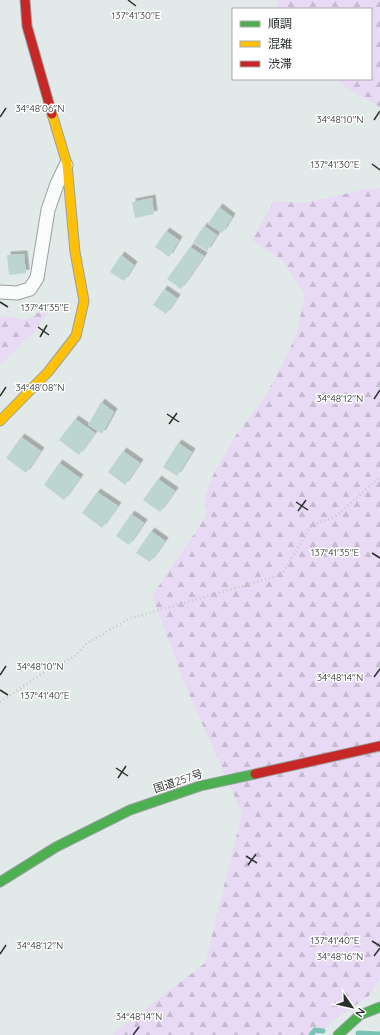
<svg xmlns="http://www.w3.org/2000/svg" width="380" height="1035" font-family="Quicksand,'Noto Sans JP',sans-serif">
<defs>
<pattern id="forest-firs" width="22" height="20" patternUnits="userSpaceOnUse"><rect width="22" height="20" fill="#e8daf4"/><path d="M5 1l3.5 6h-7zM16 11l3.5 6h-7z" fill="#c7bbd2"/></pattern>
<filter id="shadow"><feDropShadow dx="3.5" dy="-3.5" stdDeviation="0" flood-color="#0004"/></filter>
</defs>
<rect width="100%" height="100%" fill="#e1eae8"/>
<!-- forest -->
<path fill="url(#forest-firs)" d="M277,0H380V107L350,90L335,79H371V9H279Z
M380,188V977L369,996L335,1019L319,1035H112L205,963L242,813L185,685L152,596L207,515L204,497L215,471L236,435L267,394L296,336L305,295L282,260L252,240L274,201L304,203L362,190Z
M56,301L33,333L0,365V316L27,320Z"/>
<g fill="none" stroke-linecap="round" stroke-linejoin="round">
<!-- stream -->
<path stroke="#77c3b5" stroke-width="5" d="M358,1033L380,1034
M311,1035L315,1030L323,1031"/>
</g>
<!-- building -->
<path fill="#bdd5d0" filter="url(#shadow)" d="M152,198L154,214L135,218L132,202Z
M219,207L232,217L222,233L208,224Z
M204,226L217,235L207,251L193,242Z
M166,231L179,240L169,257L155,247Z
M190,247L204,256L181,289L167,279Z
M24,254L26,273L9,275L7,255Z
M121,255L134,265L124,281L110,272Z
M164,289L177,298L166,314L153,305Z
M101,402L114,412L102,434L88,425Z
M75,419L95,433L79,455L59,440Z
M21,437L41,451L26,473L6,458Z
M178,443L192,452L177,476L163,467Z
M123,451L140,463L125,485L108,472Z
M59,463L80,478L64,500L44,485Z
M158,479L175,491L160,512L143,500Z
M97,492L118,506L102,528L82,513Z
M131,514L144,523L129,545L116,536Z
M151,531L165,541L150,562L136,553Z"/>
<g fill="none" stroke-linecap="round" stroke-linejoin="round">
<!-- street casing -->
<g stroke="#9aa19f" stroke-width="15">
<path id="street" d="M0,292L17,293L30,289L37,278L48,210L57,184L66,165"/>
</g>
<!-- fast casing -->
<g stroke="#9aa19f" stroke-width="11">
<path id="fast" d="M0,882L56,847L130,810L200,786L255,774
M338,1035L360,1015L380,1007"/>
</g>
<!-- slow casing -->
<g stroke="#9aa19f" stroke-width="11">
<path id="slow" d="M0,421L48,372L76,336L84,301L75,252L67,164L52,114"/>
</g>
<!-- jam casing -->
<g stroke="#9aa19f" stroke-width="11">
<path id="jam" d="M25,0L27,26L52,114
M255,774L380,746"/>
</g>
<!-- path -->
<path stroke="#c5c8c8" stroke-width="2.5" stroke-dasharray="1 3" stroke-linecap="butt" d="M0,702L52,667L74,657L86,644L128,619L277,576L283,572L311,526L336,516L380,477"/>
<!-- street -->
<use href="#street" stroke="#fafcfc" stroke-width="13"/>
<!-- fast -->
<use href="#fast" stroke="#4caf50" stroke-width="9"/>
<!-- slow -->
<use href="#slow" stroke="#ffc107" stroke-width="9"/>
<!-- jam -->
<use href="#jam" stroke="#c62828" stroke-width="9"/>
</g>
<!-- ticks -->
<path fill="none" stroke="#2a302e" stroke-width="1.5" d="M128,0L136,6M0,117L6,108M374,120L380,111M372,164L380,170M0,302L8,307M38,327L49,335M40,337L47,325M0,396L6,387M374,399L380,390M167,414L179,422M169,424L177,413M296,502L308,510M298,511L306,500M372,553L380,558M0,675L6,666M374,677L380,669M0,690L8,695M116,768L128,776M118,778L126,766M246,856L257,863M248,865L256,854M372,941L380,946M0,954L6,945M374,956L380,948M133,1035L139,1027"/>
<g text-anchor="middle" dominant-baseline="central" stroke-width="3" stroke-linejoin="round" paint-order="stroke">
<!-- street labels -->
<g font-size="11" fill="#2a302e" stroke="#fff">
<text transform="translate(178 781) rotate(-18)">国道257号</text>
</g>
</g>
<g font-size="10" text-anchor="middle" fill="#2a302e" stroke="#fff" stroke-width="3" stroke-linejoin="round" paint-order="stroke">
<text x="136" y="19">137°41'30"E</text>
<text x="40" y="112">34°48'06"N</text>
<text x="340" y="123">34°48'10"N</text>
<text x="335" y="168">137°41'30"E</text>
<text x="45" y="311">137°41'35"E</text>
<text x="40" y="391">34°48'08"N</text>
<text x="340" y="402">34°48'12"N</text>
<text x="335" y="556">137°41'35"E</text>
<text x="40" y="670">34°48'10"N</text>
<text x="340" y="681">34°48'14"N</text>
<text x="45" y="699">137°41'40"E</text>
<text x="335" y="944">137°41'40"E</text>
<text x="40" y="949">34°48'12"N</text>
<text x="340" y="960">34°48'16"N</text>
<text x="139" y="1020">34°48'14"N</text>
</g>
<!-- legend -->
<rect x="232" y="8" width="140" height="72" fill="#ffffff" stroke="#aaacab"/>
<rect x="240" y="21" width="20" height="6" fill="#4caf50" stroke="#aaacab"/>
<text x="268" y="28" font-size="12" fill="#2a302e">順調</text>
<rect x="240" y="41" width="20" height="6" fill="#ffc107" stroke="#aaacab"/>
<text x="268" y="48" font-size="12" fill="#2a302e">混雑</text>
<rect x="240" y="61" width="20" height="6" fill="#c62828" stroke="#aaacab"/>
<text x="268" y="68" font-size="12" fill="#2a302e">渋滞</text>
<!-- north arrow -->
<g transform="translate(352 1007) rotate(124)" stroke="#ffffff" stroke-width="3" paint-order="stroke">
<path d="M0-3L7 15L0 10L-7 15Z" fill="#2a302e"/>
<text y="-6" font-size="11" font-weight="bold" text-anchor="middle" fill="#2a302e">N</text>
</g>
</svg>
